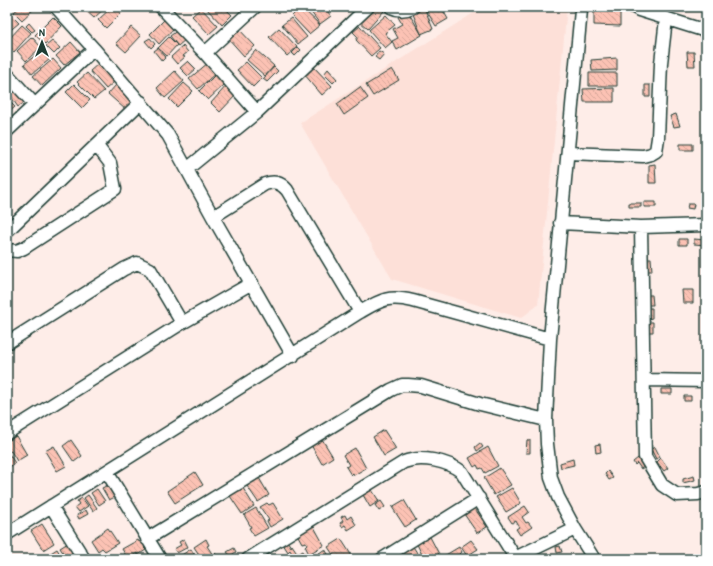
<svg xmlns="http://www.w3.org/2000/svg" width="713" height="566" font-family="'Patrick Hand',sans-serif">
<defs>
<pattern id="building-back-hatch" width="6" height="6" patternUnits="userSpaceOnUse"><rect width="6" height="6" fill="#fcc2b4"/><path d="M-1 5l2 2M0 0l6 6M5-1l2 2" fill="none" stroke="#d8a89b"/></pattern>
</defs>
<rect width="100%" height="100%" fill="#feede8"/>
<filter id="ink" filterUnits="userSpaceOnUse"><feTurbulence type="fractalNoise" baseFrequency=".025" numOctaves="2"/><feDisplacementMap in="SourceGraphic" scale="8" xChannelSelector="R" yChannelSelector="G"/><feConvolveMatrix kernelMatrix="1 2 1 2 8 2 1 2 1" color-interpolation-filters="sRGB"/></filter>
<g filter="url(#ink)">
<!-- built -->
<path fill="#fde0d8" d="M483,7H567L538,305L521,318L392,279L300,123Z"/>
<!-- building -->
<path fill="url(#building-back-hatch)" stroke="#1f3d34" d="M20,7H36L22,20L14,12Z
M88,7H106L94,18L85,10Z
M112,7H117L122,12L106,28L98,20Z
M207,7H224L232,15L222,25L206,8Z
M301,7L320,25L309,34L292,16Z
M307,7H324L331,16L320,24Z
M371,7H380L384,11L368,29L358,20Z
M416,7H424L433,29L421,34L411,9Z
M424,7H441L448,19L436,26Z
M594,7H608L607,10H620V26L594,25Z
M201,8L218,26L209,34L192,16Z
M7,11L19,23L7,33Z
M408,12L422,35L397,50L392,41L398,38L393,29L402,24L398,17Z
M386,15L395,25L385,33L392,42L385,48L369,30Z
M53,17L62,26L45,44L35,35Z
M166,18L175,27L159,44L150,34Z
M291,18L307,37L298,44L282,25Z
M29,23L35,30L32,32L26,26Z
M22,25L31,33L14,52L7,45V41Z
M360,26L380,48L371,56L356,40L358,37L353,32Z
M131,27L141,36L126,52L116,43Z
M237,27L255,46L244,56L227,37Z
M279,28L297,47L287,56L269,37Z
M178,30L186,39L178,46L170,36Z
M32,37L41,47L26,61L17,51Z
M169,37L177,45L167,56L158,48Z
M150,38L155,44L151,48L145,41Z
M52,41L60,48L54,54L46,46Z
M71,42L80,52L64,65L56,56Z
M183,46L188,52L183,56L185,57L177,64L171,57Z
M298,47L301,50L295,56L292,53Z
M158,48L166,57L162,61L154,51Z
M43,50L50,59L32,74L24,64Z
M256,50L274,66L265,76L247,60Z
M379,51L384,54L379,60L375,57Z
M687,52H694L695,66H688Z
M617,58V70L592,71L591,60Z
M53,59L61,68L42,86L33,76Z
M188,61L196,69L188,76L180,68Z
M209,62L217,72L198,89L189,79Z
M246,62L262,78L253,87L237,70Z
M98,64L114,82L106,89L90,71Z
M313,66L332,86L322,95L304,74Z
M274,67L278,71L267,82L263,79Z
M328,69L337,79L333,83L324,74Z
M392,69L399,80L373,96L366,85Z
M175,71L184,81L165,98L157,88Z
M87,73L104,91L94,99L77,82Z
M589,73H617V86H589Z
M216,74L225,84L208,100L199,91Z
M184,83L193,91L177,107L169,99Z
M74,84L90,100L82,108L66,92Z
M116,85L134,102L126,110L108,94Z
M227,85L237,94L220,112L211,103Z
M645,85H650V97H645Z
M360,87L368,98L344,115L337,104Z
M614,88V102H584L583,89Z
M15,90L24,103L18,107L9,94Z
M7,99L15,107L7,114Z
M676,114L680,126L674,127L670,116Z
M680,144H693V150H680Z
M655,164L656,183H649V165Z
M644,202H656V207H644Z
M629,203H641V207H629Z
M688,204H694L693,209L687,208Z
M679,239H687V245H679Z
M694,239L705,240V245L694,244Z
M647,258H651L652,271H647Z
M682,290H693V303H683Z
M647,295H652L653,305H648Z
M648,308H652V318L648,319Z
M648,322H653V332H647Z
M661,389H672V394H661Z
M684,396H691V401H684Z
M384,430L396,449L384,456L373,437Z
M16,436L27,455L17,461L11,451L9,452L7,448V442Z
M322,439L333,457L322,464L311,445Z
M71,440L82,456L74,462L63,446Z
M527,440H530V453H526Z
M480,443L483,447L477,451L475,447Z
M600,444L601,452L596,453L595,445Z
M54,446L66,466L57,471L45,451Z
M488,447L498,466L485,473L482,468L479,469L477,465L474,467L469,458Z
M655,447L660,457L656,459L651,449Z
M355,448L366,468L354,475L353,473L351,475L346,467L349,465L343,455Z
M7,451L15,463L7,469Z
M638,458L644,467L641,469L637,463L635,465L633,462Z
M661,458L668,468L664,471L657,462Z
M573,459L574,465L561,468L560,463Z
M500,468L511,485L494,495L484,478Z
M608,471L613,478L609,480L605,474Z
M195,472L203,485L175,503L167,491Z
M694,476L695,480L683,483V479Z
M259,478L269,495L258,502L247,486Z
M108,485L115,497L109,500L102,488Z
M241,485L254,506L242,514L228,493Z
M512,488L521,503L506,512L496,497Z
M97,489L105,501L99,505L91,493Z
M372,490L379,501L370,507L363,495Z
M88,495L97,508L93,511L84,498Z
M82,498L88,506L79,512L75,507L79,504L77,501Z
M404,500L416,520L405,527L392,507Z
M381,501L385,507L379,511L375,505Z
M267,503L269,505L273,503L283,519L270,527L267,521L269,520L260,507Z
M525,506L529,512L522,517L526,523L528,522L532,527L520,535L516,529L519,527L516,521L512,523L508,517Z
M474,507L487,527L477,533L464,514Z
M256,508L268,528L254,536L249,528L251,527L244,515Z
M86,510L88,514L79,519L77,515Z
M345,515L347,519L351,516L356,525L348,530L345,525L342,527L340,523L343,521L341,517Z
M42,524L54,543L43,550L31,531Z
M313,525L324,545L309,554L305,546L307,544L306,542L302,543L297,534Z
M108,528L118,543L105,551L102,548L98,551L91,540Z
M429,535L439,554L431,559H424L416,542Z
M184,539L188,547L177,553L174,549L181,545L179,542Z
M206,539L209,545L207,546L213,555L215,553L219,559H202L194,547Z
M286,539L291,547L292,545L298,554L303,551L306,555L300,559H295L290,550L288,552L281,541Z
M341,539L352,556L347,559H336L328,547Z
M138,540L139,542L143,540L147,546L144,548L146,550L138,555L137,553L128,559L122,549Z
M471,540L478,549L467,556L461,547Z
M68,543L74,552L66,557L60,548Z
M412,545L421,559H404L400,552Z
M560,546L562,552L557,553L556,547Z
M459,547L462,552L460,554L464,559H446L444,556Z
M234,548L236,552L230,556L227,552Z
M57,549L63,559H49L46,556Z
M191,549L197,559H182L180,556Z
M325,549L329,556L325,559H312V558Z"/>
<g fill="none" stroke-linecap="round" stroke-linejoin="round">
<!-- minor casing -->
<g stroke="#1f3d34" stroke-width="15">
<path id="minor" d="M56,7L94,49L168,135L213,217L293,356
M161,7L205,53L257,112
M391,7C399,11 405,11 413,7
M583,7L581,10L550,339L546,420L547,444L551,478L558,497L575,529L594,559
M634,7L639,10L706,31
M205,53L255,7
M7,74L35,105
M7,131L94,49
M568,153L643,156L651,154L656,151L658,138L661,63L666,19
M187,169L257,112L368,7
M213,217L265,184C274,181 280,182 287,190L360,312
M560,223L641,227L706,225
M641,227L645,457L662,485L677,495L698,494L706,492
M7,231L141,102
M7,250L17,251L24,248L115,189L110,163L97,146
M7,343L124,269L137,263L150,269L182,323
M644,380L706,381
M7,433L182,323L252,283
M107,472L160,559
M51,506L84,559
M7,534L360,312C381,300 388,295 413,301L550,339
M147,539L391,390L402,385H408L421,386L480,404L546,420
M248,559L404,462C421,455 448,461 462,472L516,559
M382,559L479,498
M513,559L575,529"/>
</g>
<!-- minor -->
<use href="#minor" stroke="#fff" stroke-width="12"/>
</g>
</g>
<!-- margin -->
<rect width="713" height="566" fill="none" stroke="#fff" stroke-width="24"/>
<rect x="12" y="12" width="689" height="542" fill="none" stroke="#1f3d34" stroke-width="1.5" filter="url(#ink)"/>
<!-- north arrow -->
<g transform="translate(42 42)" stroke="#ffffff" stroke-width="3" paint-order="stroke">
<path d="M0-3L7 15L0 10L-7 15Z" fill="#1f3d34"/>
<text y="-6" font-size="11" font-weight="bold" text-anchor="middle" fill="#1f3d34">N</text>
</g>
</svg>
